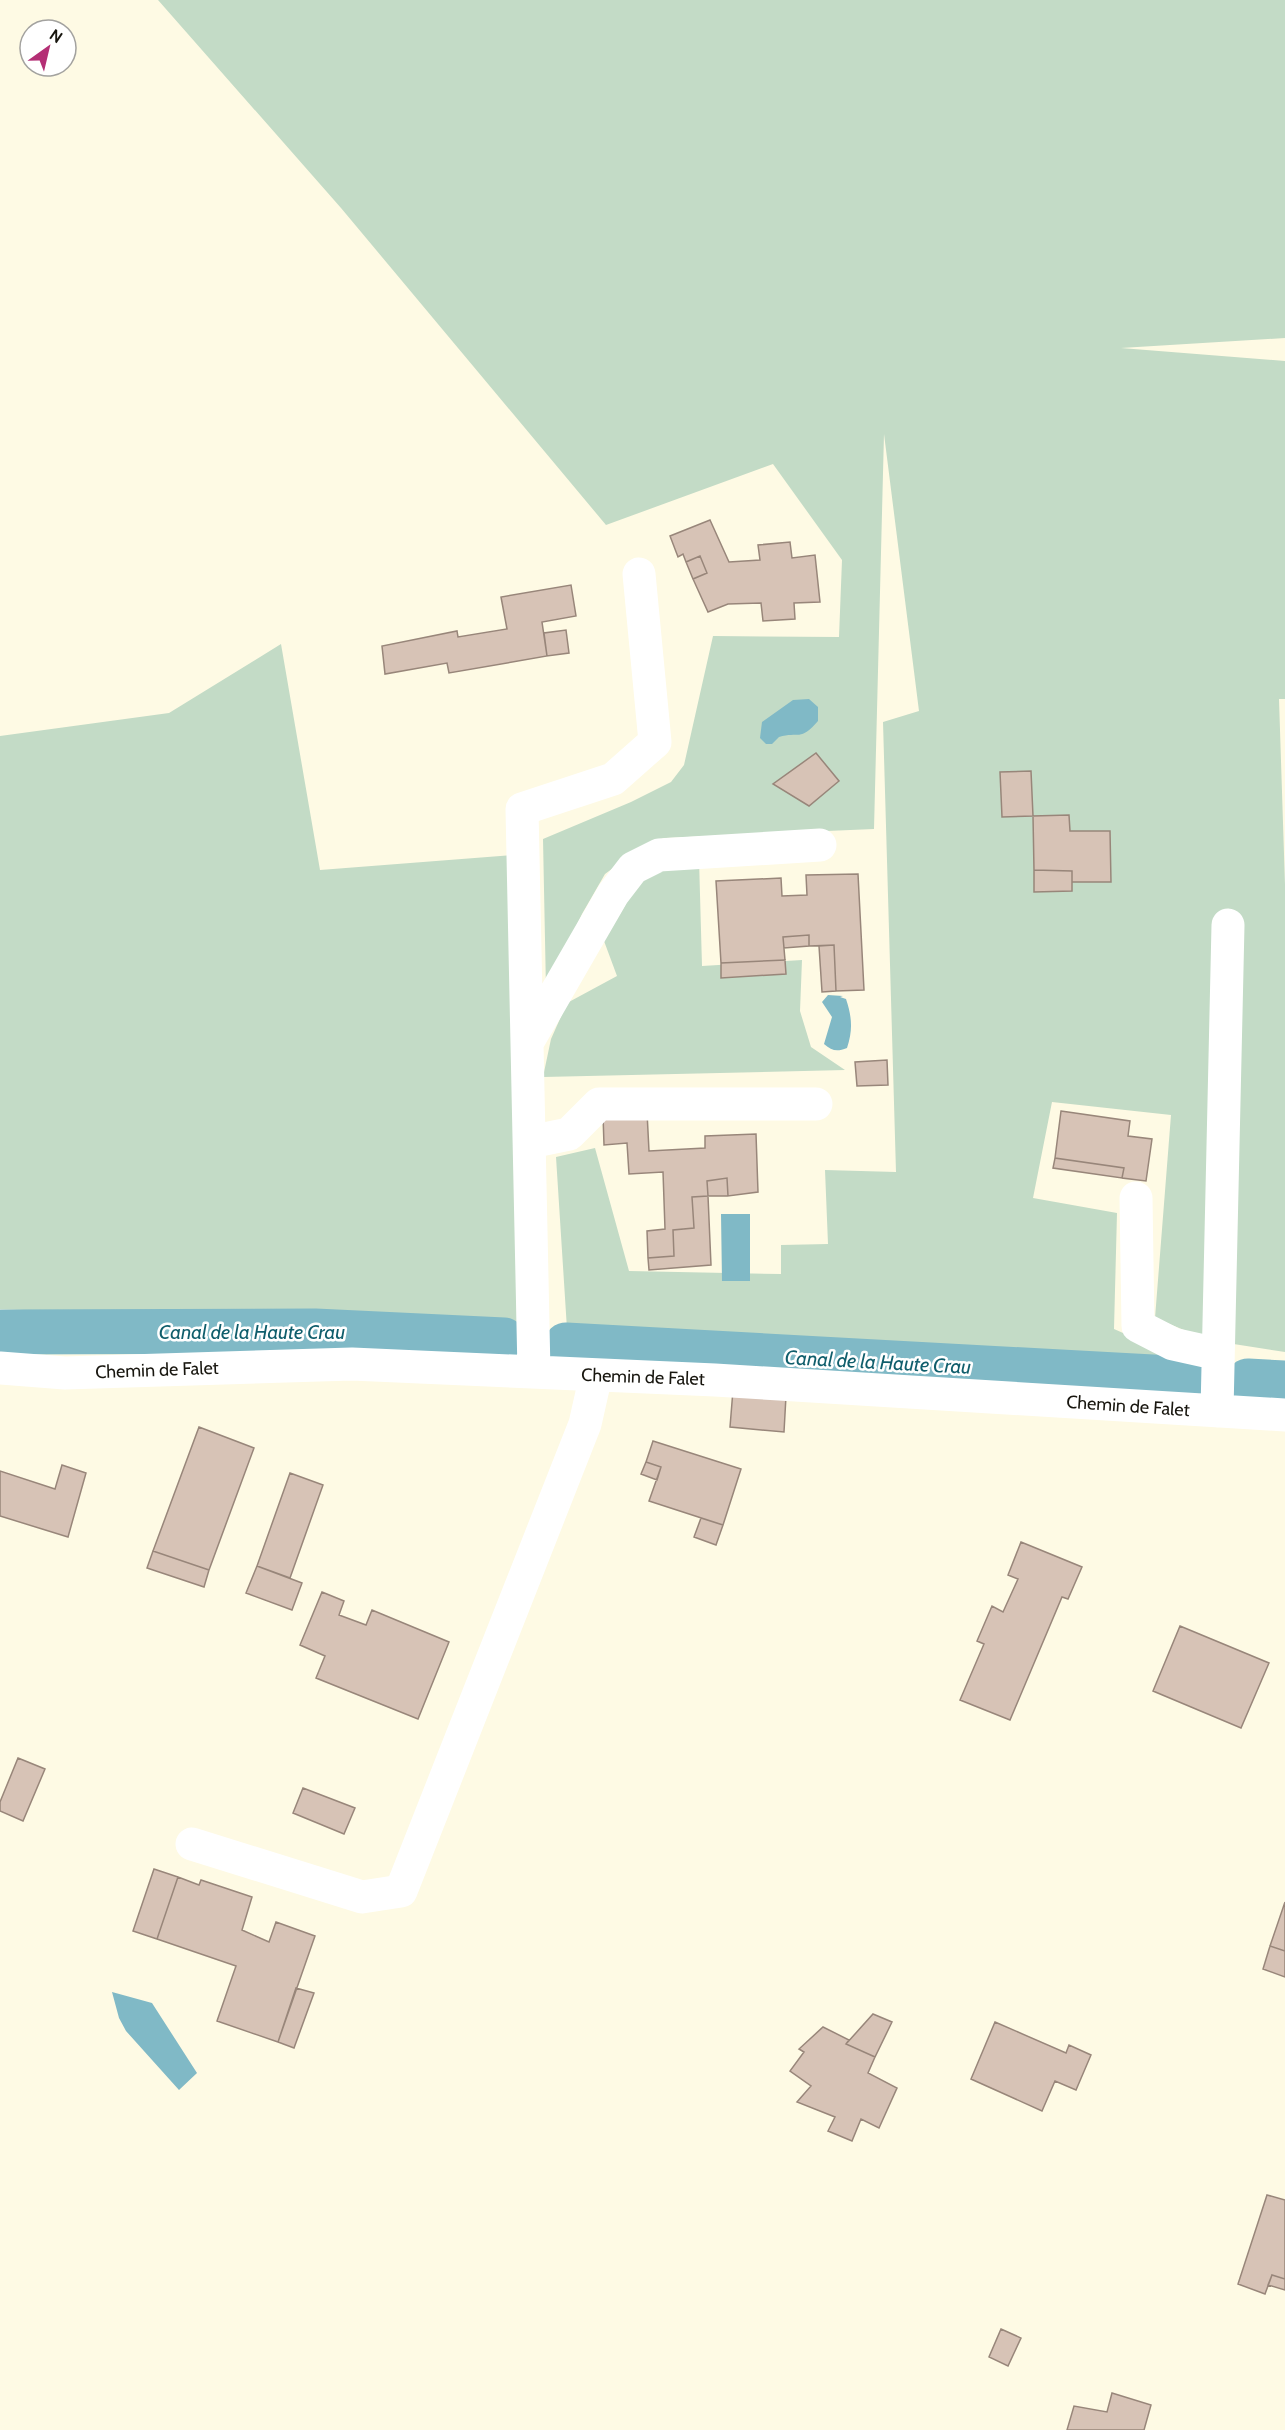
<svg xmlns="http://www.w3.org/2000/svg" width="1285" height="2430" font-family="Cabin,sans-serif">
<rect width="100%" height="100%" fill="#fefae4"/>
<!-- green -->
<path fill="#c3dbc6" d="M158,0H1285V338L1121,348L1285,361V699H1279L1285,885V1352L1208,1340L1155,1318L1171,1115L1052,1102L1033,1198L1117,1213L1114,1329L1173,1355L1193,1372L567,1329L556,1157L595,1148L629,1271L781,1274V1245L828,1244L825,1170L896,1172L883,722L919,711L884,434L874,829L664,838L640,848L605,874L582,914L546,990L543,839L631,802L671,782L684,765L713,636L839,637L842,560L773,464L606,525L341,208Z
M281,644L320,870L513,855L517,1330L0,1309V736L169,713Z
M699,859L702,966L802,960L800,1011L811,1047L845,1070L543,1077L551,1039L567,1003L617,976L604,941L647,868Z"/>
<!-- water -->
<path fill="#80b9c6" d="M809,699L818,707V721C800,742 799,731 779,737L772,744H766L760,738L762,722L793,700Z
M828,995L843,996L840,997L846,999C852,1017 853,1030 847,1048C837,1052 832,1051 824,1044L832,1017L822,1002Z
M721,1214H750V1281H722Z
M112,1992L152,2003L197,2073L179,2090L126,2031L119,2018Z"/>
<g fill="none" stroke-linecap="round" stroke-linejoin="round">
<!-- canal -->
<path stroke="#80b9c6" stroke-width="45" d="M0,1332L315,1331L504,1340
M566,1345L1189,1379
M1248,1381L1285,1383"/>
</g>
<!-- building -->
<path fill="#d7c3b6" stroke="#98867a" stroke-width="1.5" d="M710,520L729,562L760,560L758,545L790,542L792,558L815,555L820,602L794,603L795,619L763,621L761,603L728,604L708,612L693,579L707,573L700,556L686,562L683,554L678,557L670,536Z
M700,556L707,573L693,579L686,562Z
M571,585L576,616L542,622L547,656L449,673L447,663L385,674L382,646L457,631L458,637L507,629L501,597Z
M566,630L569,653L547,656L544,633Z
M816,753L839,781L809,806L773,784Z
M1031,771L1033,816L1002,817L1000,772Z
M1069,815L1070,831H1110L1111,882H1072V871L1034,870L1033,816Z
M1034,870L1072,871V891L1034,892Z
M858,874L864,990L836,991L834,945L809,946V935L783,937L785,960L721,963L716,881L781,878L782,896L807,895L806,875Z
M809,935V946L784,948L783,937Z
M834,945L836,991L822,992L819,946Z
M785,960L786,974L721,978V963Z
M887,1060L888,1085L857,1086L855,1062Z
M1061,1111L1130,1121L1128,1136L1152,1139L1146,1181L1122,1178L1124,1168L1055,1158Z
M647,1112L649,1151L705,1148V1136L756,1134L758,1192L728,1196L727,1178L707,1181L708,1196L692,1197L694,1228L673,1230L674,1256L648,1258L647,1231L665,1229L663,1172L629,1174L627,1143L604,1145L603,1115Z
M1055,1158L1124,1168L1122,1178L1053,1168Z
M727,1178L728,1196H708L707,1181Z
M708,1196L711,1265L649,1270L648,1258L674,1256L673,1230L694,1228L692,1197Z
M733,1390L786,1396L784,1432L730,1427Z
M199,1427L254,1448L209,1570L153,1551Z
M653,1441L741,1469L723,1525L649,1501L661,1467L646,1462Z
M646,1462L661,1467L657,1480L641,1474Z
M62,1465L86,1473L68,1537L0,1516V1471L55,1489Z
M290,1473L323,1485L290,1578L257,1566Z
M701,1518L723,1525L716,1545L694,1537Z
M1021,1542L1082,1567L1068,1599L1062,1597L1010,1720L960,1700L984,1644L977,1641L992,1606L1003,1612L1018,1579L1008,1575Z
M153,1551L209,1570L204,1587L147,1568Z
M257,1566L302,1583L292,1610L246,1593Z
M322,1592L344,1601L339,1615L366,1625L372,1610L449,1642L418,1719L316,1678L325,1656L300,1645Z
M1180,1626L1269,1663L1241,1728L1153,1691Z
M18,1758L45,1769L23,1821L0,1811V1802Z
M303,1788L355,1808L344,1834L293,1813Z
M154,1869L178,1877L157,1939L133,1931Z
M178,1877L199,1885L201,1880L252,1897L242,1930L269,1942L276,1922L315,1936L278,2042L217,2021L236,1966L157,1939Z
M1285,1902V1951L1270,1946Z
M1270,1946L1285,1951V1977L1263,1969Z
M296,1988L314,1993L294,2048L278,2042Z
M873,2014L892,2022L875,2057L846,2044Z
M995,2022L1066,2053L1069,2045L1091,2055L1076,2090L1055,2081L1042,2111L971,2079Z
M823,2027L849,2040L846,2044L875,2057L868,2073L897,2088L879,2128L861,2119L852,2141L828,2131L835,2117L797,2102L811,2086L790,2071L804,2052L799,2049Z
M1267,2195L1285,2200V2279L1272,2275L1265,2294L1238,2284Z
M1272,2275L1285,2279V2290L1268,2285Z
M1001,2329L1021,2338L1008,2366L989,2357Z
M1112,2393L1151,2405L1144,2430H1067L1074,2406L1107,2412Z"/>
<g fill="none" stroke-linecap="round" stroke-linejoin="round">
<!-- minor -->
<path stroke="#fff" stroke-width="33" d="M527,1043L613,894L633,868L659,855L820,845
M530,1142L569,1134L599,1104H816
M1136,1198L1138,1326L1173,1344L1218,1354
M0,1368L65,1373L352,1364L715,1380L1285,1415
M534,1372L522,809L613,779L655,742L639,574
M1217,1411L1228,925
M192,1844L362,1897L401,1891L585,1424L596,1375"/>
</g>
<g text-anchor="middle" dominant-baseline="central" stroke-width="5" stroke-linejoin="round" paint-order="stroke">
<!-- street labels -->
<g font-size="18" fill="#18160f" stroke="#fff">
<text transform="translate(157 1370) rotate(-2)">Chemin de Falet</text>
<text transform="translate(643 1377) rotate(2)">Chemin de Falet</text>
<text transform="translate(1128 1406) rotate(4)">Chemin de Falet</text>
</g>
<!-- water labels -->
<g font-size="20" font-style="italic" fill="#105e6c" stroke="#fff">
<text x="252" y="1332">Canal de la Haute Crau</text>
<text transform="translate(878 1362) rotate(3)">Canal de la Haute Crau</text>
</g>
</g>
<!-- north arrow -->
<g transform="translate(48 48) rotate(34)"><circle r="28" fill="#ffffff" stroke="#a3a29f" stroke-width="1.5"/>
<path d="M0-4.5L10 22L0 15L-10 22Z" fill="#b42f75"/>
<text y="-9" font-size="16" font-weight="bold" text-anchor="middle" fill="#18160f">N</text>
</g>
</svg>
